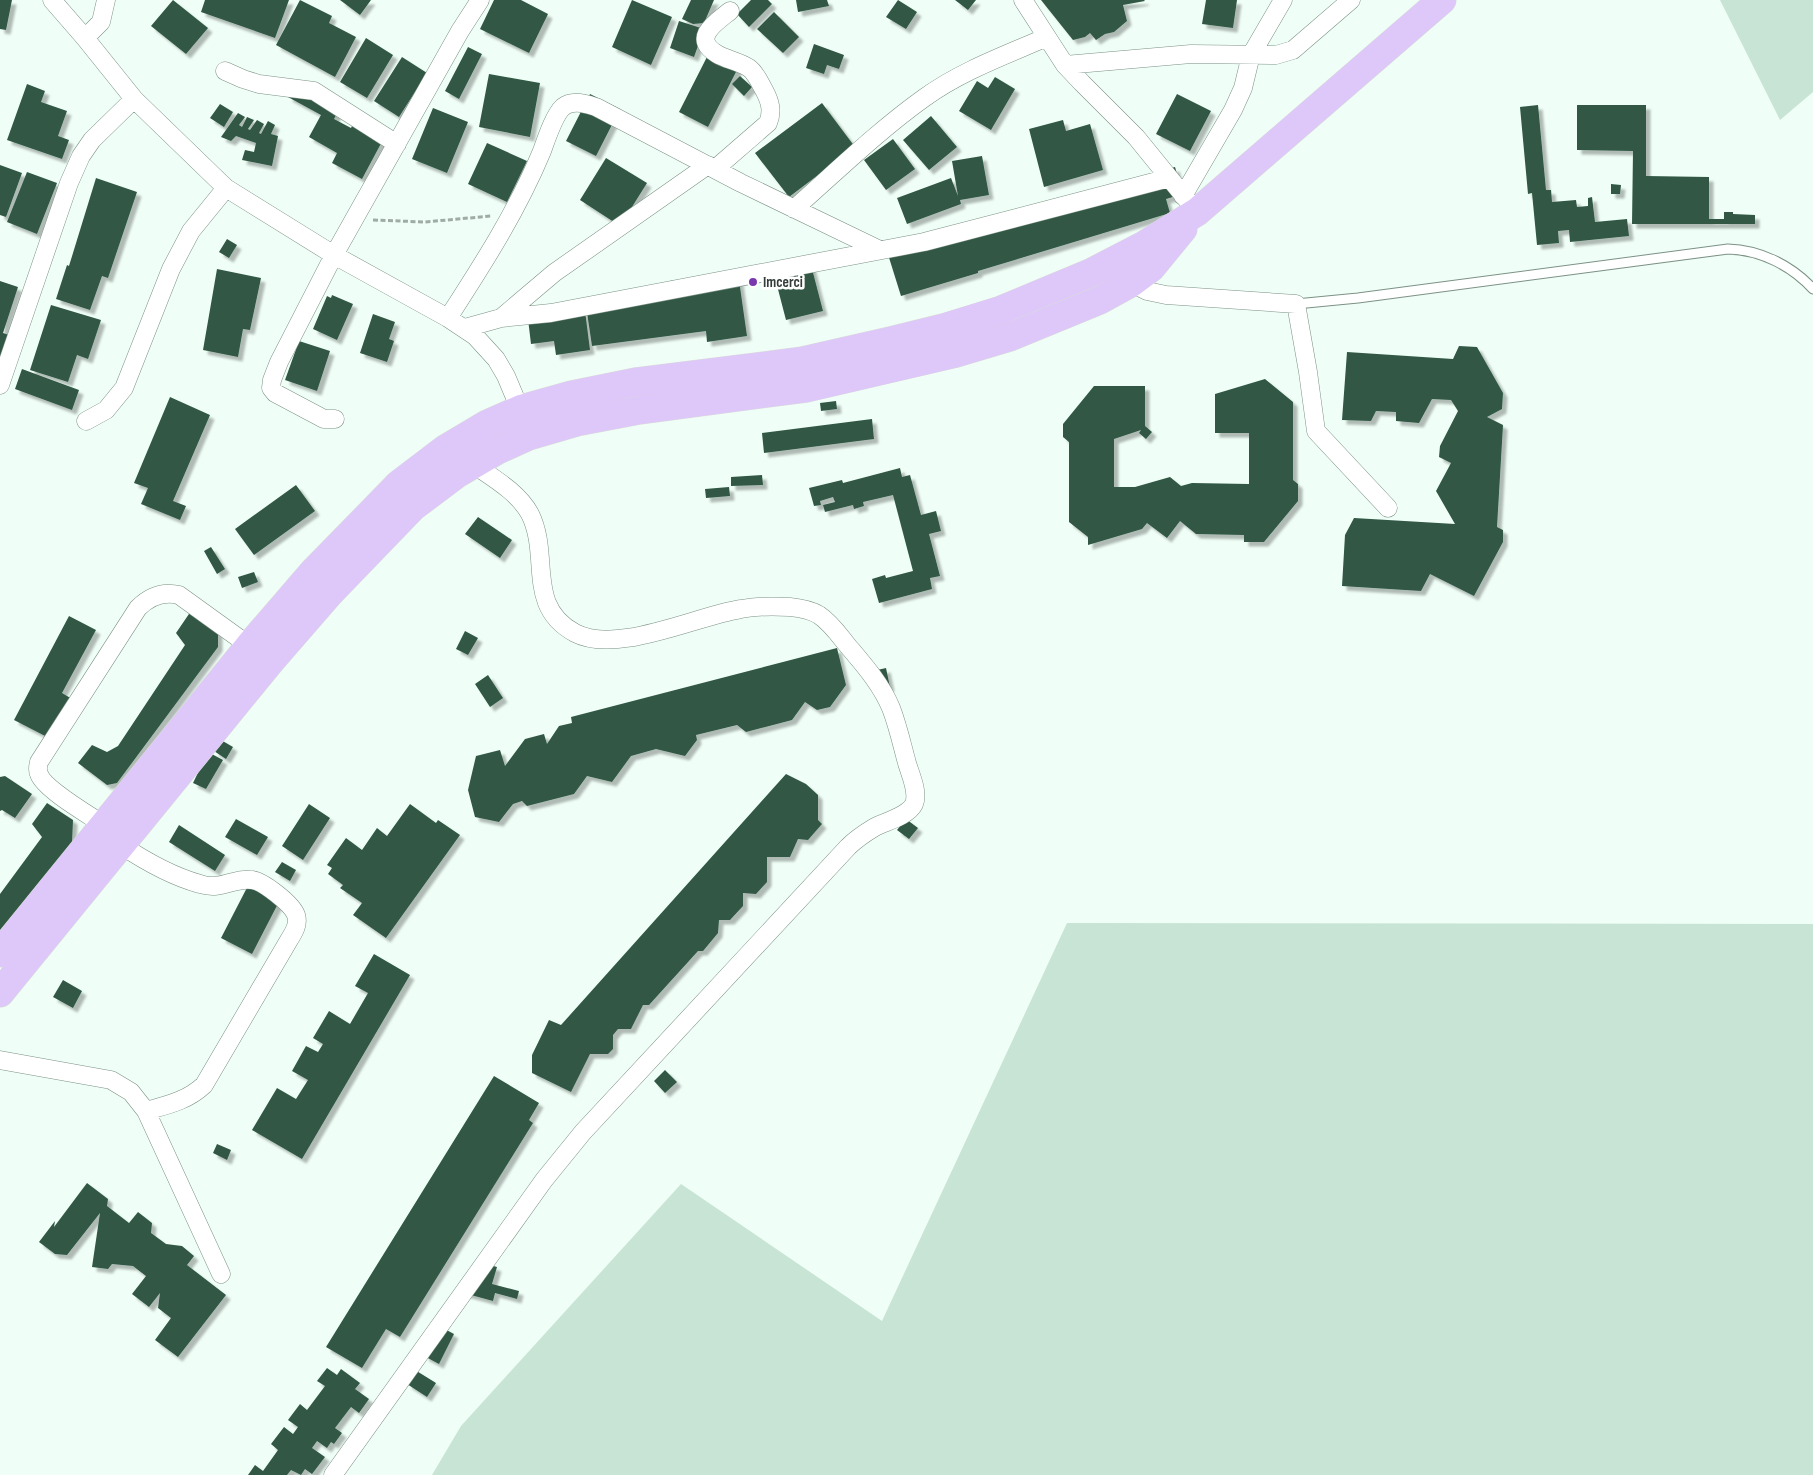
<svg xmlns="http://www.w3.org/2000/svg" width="1813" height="1475" font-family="'Sofia Sans Condensed',sans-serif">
<defs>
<filter id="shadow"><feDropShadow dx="4.5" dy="4.5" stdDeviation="1" flood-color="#0004"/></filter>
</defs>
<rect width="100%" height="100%" fill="#effef6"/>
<!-- green -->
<path fill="#c8e4d5" d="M1720,0H1813V92L1780,120Z
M1067,923L1813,924V1475H432L461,1426L681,1184L882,1321Z"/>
<!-- building -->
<path fill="#305845" filter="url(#shadow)" d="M0,0H12L6,30L0,29Z
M173,0L208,28L186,54L151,26Z
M205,0H289L275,38L201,12Z
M300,0L332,16L329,23L356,37L335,77L276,45Z
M340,0H371L360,15Z
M494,0H521L548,14L529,53L480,29Z
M632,0L672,17L651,65L612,47Z
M691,0H714L704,23L693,24L682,19Z
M751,0H768L772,4L749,27L737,14Z
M796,0H827L829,6L798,12Z
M898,0L917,12L906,29L886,17Z
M955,0H976L968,10Z
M1041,0H1144L1145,1L1123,5L1127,21L1114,32L1105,34L1096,40L1090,33L1085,37L1073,40Z
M1206,0H1237L1233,28L1202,24Z
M774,12L799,37L783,53L757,29Z
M679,21L704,29L694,57L670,48Z
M366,38L393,55L367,98L340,82Z
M814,44L844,55L839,69L827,65L824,74L806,68Z
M468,47L482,54L459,99L445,91Z
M710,51L739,66L708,127L679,112Z
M402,57L427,73L399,117L374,101Z
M489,74L540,83L530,137L479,127Z
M740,76L752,87L744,96L732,84Z
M995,77L1015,89L991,130L959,111L977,81L988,88Z
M297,81L342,104L334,119L351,128L355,120L385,136L362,179L332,163L337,153L309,137L321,115L288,97Z
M27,84L45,91L41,102L67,111L58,136L69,140L62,159L7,140Z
M590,94L620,109L596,156L566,141Z
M1177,94L1211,111L1190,151L1156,134Z
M822,103L855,147L789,197L755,153Z
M220,104L233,112L224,127L210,118Z
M1538,105L1546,190H1551L1552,202L1576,200L1577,207L1588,206V198L1592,197L1595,222L1627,219L1629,236L1570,242L1569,230L1558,231L1559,243L1537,245L1532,193L1528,194L1520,107Z
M1577,105H1646V176L1709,177V219H1724V212H1733V214L1755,215V224H1632L1633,151L1577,150Z
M433,108L468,122L447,173L412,159Z
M238,113L245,117L239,125L242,127L247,117L254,120L248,129L250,130L257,120L264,124L259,133L261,134L268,121L275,125L271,134L278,136L272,166L242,160L245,150L254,152L256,143L236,136L231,141L221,137Z
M931,116L957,147L929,170L903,140Z
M1063,120L1066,131L1090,124L1103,170L1044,187L1029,129Z
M893,139L915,169L886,190L864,160Z
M487,143L527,161L507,202L468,184Z
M982,156L989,195L960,200L961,204L907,224L897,198L951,178L958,196L952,161Z
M606,158L647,183L620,226L580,200Z
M0,165L22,173L6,217L0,215Z
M1175,167L1183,194L1166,199L1170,213L978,271V273L901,296L886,248Z
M27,172L57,183L37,234L7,222Z
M96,178L137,192L108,278L102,276L90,310L56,299L67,265L69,266Z
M1611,184L1621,185L1620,194H1611Z
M227,239L237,245L229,258L219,252Z
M811,265L823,311L786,320L774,274Z
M217,269L261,278L250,330L243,329L238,357L203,350Z
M707,276L739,280L747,336L707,342L706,331L592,346L585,299L671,288L670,281Z
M0,281L18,287L3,333L9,335L0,362Z
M332,295L353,304L337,340L313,329L327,296L331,298Z
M51,305L101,320L88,359L77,355L68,382L30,370Z
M585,311L590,350L556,355L554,341L531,344L528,319Z
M373,314L395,322L389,339L394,341L387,362L360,353Z
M299,341L330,351L317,391L285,380Z
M1459,346L1477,347L1503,393L1502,409L1487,417L1503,425L1497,527L1503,530V542L1474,596L1430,574L1421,591L1342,586L1345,535L1354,518L1455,524L1436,491L1451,463L1439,457L1440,446L1458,411L1451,400L1432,399L1419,423L1396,421V412L1376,411L1371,421L1342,420L1347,352L1453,359Z
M22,369L79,390L72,410L15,389Z
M1265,379L1293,402V480L1298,484V501L1264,542H1244V535L1196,534L1180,521L1167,538L1147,523L1142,529L1088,545V537L1069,522V442L1063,437V424L1094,386H1145V426L1152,432L1146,439L1139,433L1141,430L1114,439V487H1135L1170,477L1181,486L1192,483L1249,484V433H1215V394Z
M170,397L210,415L173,501L186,506L180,520L141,504L148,488L134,483Z
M836,401L837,409L821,411L820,403Z
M872,419L874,439L764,453L762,433Z
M900,468L902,477L910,475L921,515L936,511L941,531L929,534L940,576L930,578L932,589L879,603L872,579L885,575L886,578L913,571L893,495L863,502L864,506L854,509L853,505L825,512L823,505L835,502L833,497L820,501L821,505L814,506L809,488L842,480L843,483Z
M762,475L763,485L731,486V477Z
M296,485L315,511L254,555L235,529Z
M729,487L730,496L706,498L705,489Z
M478,517L512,540L500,558L465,534Z
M211,547L225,569L217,574L204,551Z
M254,572L258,582L242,588L238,577Z
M191,611L218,632V647L117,783L107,785L78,763L92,745L107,752L118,746L185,645L176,633Z
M69,616L96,630L62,693L72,699L51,739L14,720Z
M465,631L478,638L468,655L456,649Z
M837,648L846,685L830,707L817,710L805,702L792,720L746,732L737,725L696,735L697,740L685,756L656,749L631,756L612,782L587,776L574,794L527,806L522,801L513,804L499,822L475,817L468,790L476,756L500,750L505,766L525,739L544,734L547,744L559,726L572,723L571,717Z
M886,668L890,687L877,690L873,671Z
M488,675L503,698L490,707L475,684Z
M221,740L233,747L226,759L214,751Z
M208,752L223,760L206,789L193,783Z
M786,774L806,784L818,795V820L822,824L808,840L798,839L790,857H767V882L756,894L743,893V906L730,920H719L718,933L703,951H698L649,1005H643L631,1029H618L613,1035V1049L608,1054H590L571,1092L532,1073V1055L549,1020L561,1025Z
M5,776L32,794L15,818L2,810L0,811V777Z
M47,803L73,820L72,843L0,940V894L42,837L32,824Z
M309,804L330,818L303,860L282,846Z
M410,804L436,823L438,820L460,835L386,938L353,915L362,903L340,888L343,885L328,874L332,868L327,865L346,838L362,850L377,828L387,836Z
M236,819L268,837L257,855L225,837Z
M906,819L918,828L909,839L897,830Z
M179,825L225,855L215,871L169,842Z
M282,862L296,870L290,881L275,872Z
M253,876L284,892L252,954L221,938Z
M374,954L410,975L302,1159L252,1130L277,1088L296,1099L308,1080L292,1071L306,1046L318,1052L323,1044L313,1038L329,1011L350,1024L368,993L355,986Z
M63,980L82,991L73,1008L53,997Z
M665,1070L677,1082L665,1093L654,1081Z
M494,1076L539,1103L529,1120L533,1123L400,1337L386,1329L362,1368L326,1347Z
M217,1144L231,1150L227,1160L213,1153Z
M87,1183L108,1199L107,1206L129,1223L138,1212L152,1223L151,1233L166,1244L182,1246L194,1256L187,1265L226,1295L178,1357L155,1340L171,1318L158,1308L160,1293L149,1307L132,1294L146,1276L133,1266L112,1264L108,1269L92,1267L100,1213L67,1255L55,1254L39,1242L55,1221L54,1227Z
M476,1261L497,1267L492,1284L519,1291L517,1299L495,1293L493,1301L460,1292Z
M439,1326L454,1334L439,1364L424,1356Z
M327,1368L337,1375L341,1369L360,1383L355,1389L369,1399L359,1413L351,1407L335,1428L342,1433L334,1444L331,1442L327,1448L317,1441L312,1448L325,1457L312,1474L305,1469L301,1475L291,1470L287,1475H248L255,1465L263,1471L278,1450L271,1444L284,1427L293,1434L298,1427L288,1420L300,1404L307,1410L325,1386L317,1381Z
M415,1370L436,1383L427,1397L407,1384Z"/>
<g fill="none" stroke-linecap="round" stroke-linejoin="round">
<!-- lane casing -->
<g stroke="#7c9286" stroke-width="11">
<path id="lane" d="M1296,304L1358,298L1728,249C1760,250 1791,265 1813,289"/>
</g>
<!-- street casing -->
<g stroke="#7c9286" stroke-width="19">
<path id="street" d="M52,0L85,38L134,99L226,188L334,255L448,318L475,336L496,359L506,376L524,419
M1023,0L1065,65L1082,83L1136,137L1197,212
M85,38L101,22L106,0
M1065,65L1191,54L1276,55L1293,50L1351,0
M225,71L243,79L259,84L314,91L397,144
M715,169L768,123C773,111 770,101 764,90C760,83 756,73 749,68C739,61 727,60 717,54C691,38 715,23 730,11
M1183,196L1233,110L1243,88L1251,55L1283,0
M794,209C837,171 878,131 924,98C961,71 1006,55 1047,37
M1131,283L1147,291L1166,295L1296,304L1308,372L1316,431L1388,508
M448,318C483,264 517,211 542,151C546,140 554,115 563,107C573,99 586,104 596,107L741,183L880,250
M501,318L554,273L708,165
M465,328L501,318L551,313L924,242L1169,178
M0,385L69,183L81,156L92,140L134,99
M335,419H324L275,393L271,388L272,380L279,362L334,255L460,31L480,0
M86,421L106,410L124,388L171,269L191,231L226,188
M104,825C89,815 44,789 39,774C37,770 38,766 39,762L138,608C149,597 163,591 179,595L258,652
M121,845C145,861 171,876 200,884C222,891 234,877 252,880C263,881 292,904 296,915C299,924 294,932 289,940L204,1085C187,1101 167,1105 146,1111
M0,1060L111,1080L131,1092L146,1111L221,1274
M333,1475L544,1180L583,1132L848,847C856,839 865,833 875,827C887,821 908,816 914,804C919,792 910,774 907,763C902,745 898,726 891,708C881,684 864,665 848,646C839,635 831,623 819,615C811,610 800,608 790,607C774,606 757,606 741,609C696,616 617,655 575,633C525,606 551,556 530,514C518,492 493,478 473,464"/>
</g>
<!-- primary casing -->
<g stroke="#dadcdb" stroke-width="29">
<path id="primary" d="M0,953L250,645L313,572L399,484L445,449L487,424L521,409L571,395L635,382L802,361L890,341L946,327L1001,310L1090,273L1144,245L1197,212L1442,0
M0,993L270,662L329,594L413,507L457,474L498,450L529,436L577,422L640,410L807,388L953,354L1010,337L1100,300L1131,283L1151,268L1183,229"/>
</g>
<!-- path -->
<path stroke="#9faca5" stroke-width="3" stroke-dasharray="5 2.5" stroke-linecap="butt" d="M373,220L425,222L491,216"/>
<!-- lane -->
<use href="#lane" stroke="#fff" stroke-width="9"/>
<!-- street -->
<use href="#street" stroke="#fff" stroke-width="18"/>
<!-- primary -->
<use href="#primary" stroke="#dec7f9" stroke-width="28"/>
</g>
<!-- markers -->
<circle fill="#7839af" stroke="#fff" stroke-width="2" cx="753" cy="282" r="5"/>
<g text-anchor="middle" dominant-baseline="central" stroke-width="5" stroke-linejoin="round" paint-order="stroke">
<!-- poi labels -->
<g font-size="15" font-weight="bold" fill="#333c37" stroke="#fff" text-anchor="start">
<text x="763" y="282">Imcerci</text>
</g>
</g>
</svg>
